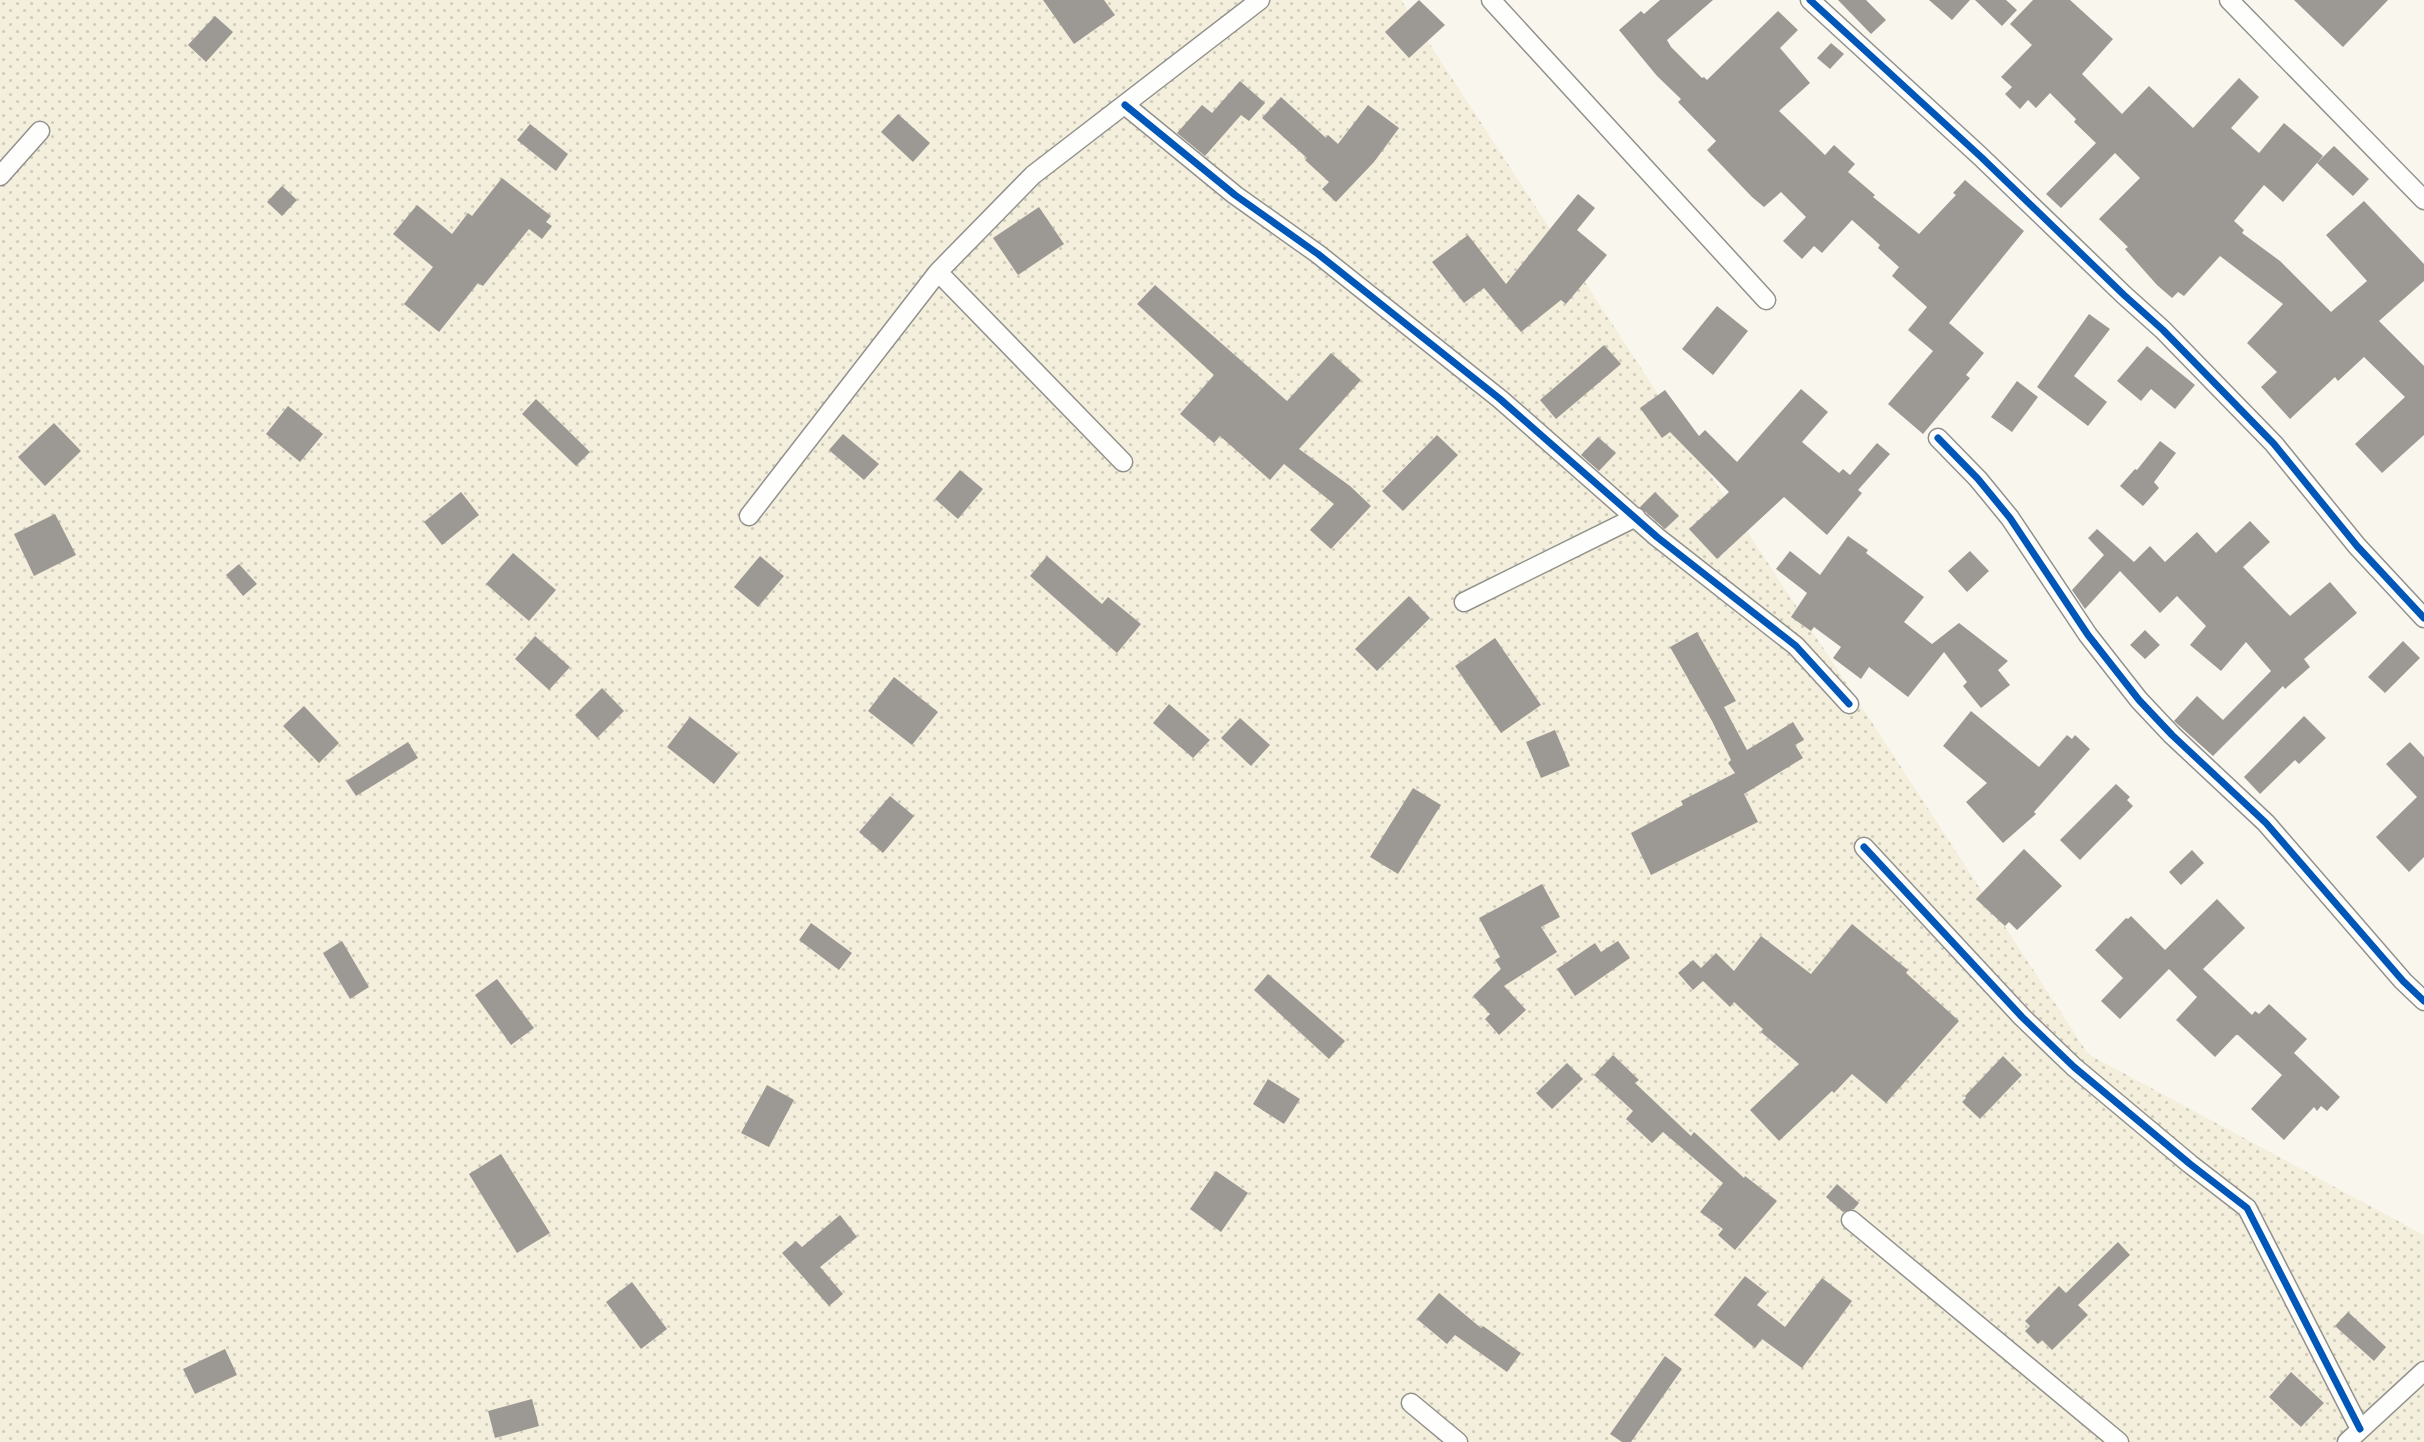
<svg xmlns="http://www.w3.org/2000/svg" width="2424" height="1442" font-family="'IBM Plex Serif',serif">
<defs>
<pattern id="farmland-dots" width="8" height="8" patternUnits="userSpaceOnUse" patternTransform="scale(1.75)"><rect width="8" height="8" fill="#f4efdc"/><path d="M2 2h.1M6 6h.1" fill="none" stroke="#d0ccbb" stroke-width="1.8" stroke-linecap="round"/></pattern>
</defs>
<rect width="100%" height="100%" fill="#f9f6ee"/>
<!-- farmland -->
<path fill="url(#farmland-dots)" d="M0,0H1401L2088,1054L2424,1235V1442H0Z"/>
<!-- building -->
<path fill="#9c9894" d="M1043,0H1104L1115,15L1074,44Z
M1419,0L1445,25L1409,58L1385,32Z
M1660,0H1713L1667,40L1671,47L1702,78L1704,77L1707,80L1778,11L1798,30L1780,48L1810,83L1779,111L1825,155L1834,145L1855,164L1848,172L1875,195L1873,197L1919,234L1956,195L1953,193L1965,180L2024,231L1949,323L1984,353L1966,375L1970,378L1923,434L1888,404L1933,351L1908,330L1927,307L1892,276L1899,267L1878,248L1880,245L1852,220L1822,253L1814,246L1802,259L1783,241L1806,217L1781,192L1764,207L1752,197L1707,150L1716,141L1678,102L1681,99L1657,76L1619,30L1641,11L1644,14Z
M1838,0H1866L1886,20L1871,34Z
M1929,0H1970L1952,20Z
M1975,0H2006L2017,10L2002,26Z
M2033,0H2070L2113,39L2082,74L2122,114L2149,86L2193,128L2239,78L2259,97L2231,128L2259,153L2284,123L2323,156L2283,202L2264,185L2234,221L2244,230L2242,233L2280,261L2331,312L2367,281L2326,235L2364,201L2424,264V281L2379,321L2424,366V435L2382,473L2355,444L2405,397L2364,357L2338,381L2335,377L2290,419L2261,387L2277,372L2247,343L2283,304L2220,256L2184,296L2178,292L2172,298L2157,285L2125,249L2128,247L2099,219L2140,178L2115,153L2061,208L2046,194L2096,143L2074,122L2076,119L2050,93L2036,108L2028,100L2020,109L2005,94L2012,87L2001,77L2032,45L2010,24Z
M2294,0H2388L2343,47Z
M215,16L233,32L206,62L188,45Z
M1831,43L1844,54L1830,69L1817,58Z
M1240,81L1265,103L1249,121L1241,115L1205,156L1177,133L1202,105L1212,113Z
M1281,97L1326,138L1328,135L1338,144L1368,105L1399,128L1374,162L1336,202L1322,189L1329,182L1305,160L1307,158L1262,118Z
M898,114L930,143L913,162L881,132Z
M530,124L568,154L556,171L517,140Z
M2334,146L2369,179L2353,196L2317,163Z
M502,178L551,216L546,222L552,226L542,239L529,229L483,286L478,283L439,332L404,304L433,267L393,234L417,205L452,234L468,213L472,216Z
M282,186L297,200L282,216L267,202Z
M1578,194L1595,208L1577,230L1607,255L1566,304L1561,300L1521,332L1484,288L1464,303L1432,262L1468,235L1506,284Z
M1039,207L1064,244L1018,275L993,238Z
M1155,285L1287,401L1331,353L1361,380L1299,449L1350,486L1371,506L1331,549L1310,530L1334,504L1284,464L1270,480L1220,436L1214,443L1180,414L1214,375L1137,304Z
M1717,306L1748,331L1713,375L1682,349Z
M2089,314L2110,329L2074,376L2107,402L2088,426L2037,387Z
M1604,345L1621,364L1556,419L1540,400Z
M2147,346L2195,385L2175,409L2151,389L2141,401L2117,381Z
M2017,381L2038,397L2012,432L1991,417Z
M1801,389L1828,412L1802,442L1839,473L1843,469L1850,475L1877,443L1890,454L1858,490L1862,493L1827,535L1784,497L1717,559L1689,529L1729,492L1670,432L1662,438L1640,408L1665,390L1699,436L1705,430L1737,462Z
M536,399L590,452L576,466L522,414Z
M288,406L323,434L300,462L266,434Z
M54,423L81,451L45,486L18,457Z
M843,434L879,464L864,480L829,450Z
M1437,435L1458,455L1403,511L1382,491Z
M1598,437L1616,453L1599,471L1581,455Z
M2160,441L2176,453L2154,482L2159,488L2143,506L2120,486L2135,469L2137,470Z
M960,470L983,489L958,519L935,499Z
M461,492L479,515L442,545L424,522Z
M1655,492L1679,516L1665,529L1640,507Z
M55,514L76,555L34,576L14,534Z
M2250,521L2270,542L2243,567L2290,616L2330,582L2357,613L2304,659L2310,667L2285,689L2283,686L2213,756L2174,721L2197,696L2223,720L2271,671L2246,642L2221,671L2190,645L2206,626L2177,596L2160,613L2120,571L2085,609L2072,590L2104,555L2088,538L2097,529L2134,562L2150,546L2165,562L2197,532L2216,553Z
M1848,536L1868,550L1866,553L1924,597L1904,622L1932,644L1959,623L2008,661L1998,670L2010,685L1981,708L1963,686L1967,682L1944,652L1908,697L1869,667L1861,679L1833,658L1841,647L1814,627L1811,631L1791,617L1807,593L1776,569L1790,551L1820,575Z
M1970,551L1989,571L1967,592L1948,571Z
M513,553L556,590L529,621L486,584Z
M760,556L784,576L758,607L734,587Z
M1047,556L1102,604L1108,597L1141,624L1117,653L1030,576Z
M239,564L257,584L243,596L226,575Z
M1409,596L1430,618L1377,671L1355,649Z
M2145,630L2160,645L2145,659L2130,645Z
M1697,632L1736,701L1724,707L1747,750L1793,722L1804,740L1795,745L1803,758L1744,794L1758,822L1651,875L1631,833L1683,805L1681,801L1735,773L1728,763L1731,760L1712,721L1670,647Z
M535,636L570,667L549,690L515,659Z
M1495,638L1541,705L1501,733L1455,666Z
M2403,641L2420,658L2385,693L2368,677Z
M894,677L938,712L912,745L868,711Z
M602,688L624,711L597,738L575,715Z
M1169,704L1210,740L1193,758L1153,723Z
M304,706L339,743L319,763L283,726Z
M1971,711L2039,767L2067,735L2072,739L2075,735L2090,749L2034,812L2036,814L2003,843L1966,802L1987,783L1943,746Z
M2304,716L2326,738L2299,764L2295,760L2260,794L2244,777Z
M690,717L738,754L714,784L667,747Z
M1240,718L1270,745L1251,766L1221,738Z
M1555,730L1570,766L1541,778L1526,742Z
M408,742L418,758L356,796L346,781Z
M2410,742L2424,757V857L2409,872L2376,837L2417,797L2386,764Z
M2116,784L2130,797L2127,800L2133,806L2080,860L2060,840Z
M1413,788L1441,805L1398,874L1370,857Z
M890,796L914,816L883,853L859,832Z
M2024,849L2062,886L2017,930L2009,922L2005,926L1976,899Z
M2192,850L2204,863L2181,885L2169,872Z
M1542,884L1560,917L1541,927L1557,952L1504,986L1526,1010L1499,1035L1485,1019L1490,1014L1473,996L1501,969L1495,960L1500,957L1479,918Z
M2217,899L2245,928L2203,969L2252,1015L2255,1011L2259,1014L2269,1004L2307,1039L2294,1053L2340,1097L2327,1111L2321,1106L2317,1111L2314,1107L2284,1140L2251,1109L2282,1075L2238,1035H2236L2215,1057L2176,1020L2197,997L2169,969L2120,1019L2101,1001L2123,978L2095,950L2126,918L2128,919L2131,916L2165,950Z
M811,923L852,953L839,970L799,940Z
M1852,924L1908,970L1906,973L1959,1021L1886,1103L1852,1074L1834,1093L1832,1091L1779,1141L1750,1110L1799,1064L1761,1032L1763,1029L1734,1002L1730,1007L1703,981L1693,990L1678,973L1693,960L1701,968L1716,953L1734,971L1761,936L1811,974Z
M342,941L369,987L350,999L323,953Z
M1618,941L1630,958L1575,996L1557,969L1595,943L1601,952Z
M1268,974L1345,1041L1329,1059L1254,990Z
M497,979L534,1028L511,1045L475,995Z
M1613,1055L1639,1080L1635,1083L1691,1136L1694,1132L1744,1178L1745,1176L1777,1201L1735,1250L1718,1235L1723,1229L1700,1212L1723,1183L1663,1132L1652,1143L1626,1119L1633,1111L1594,1075Z
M2003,1056L2022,1075L1980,1119L1962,1102L1966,1098L1965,1096Z
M1567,1063L1583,1079L1552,1109L1536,1093Z
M1268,1079L1300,1099L1284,1124L1253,1104Z
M767,1085L794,1100L769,1147L741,1133Z
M501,1154L550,1233L517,1253L469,1174Z
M1216,1171L1248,1193L1221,1232L1190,1209Z
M1837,1184L1859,1203L1854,1209L1843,1212L1826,1197Z
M840,1215L857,1237L820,1267L843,1294L829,1306L782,1253L796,1241L802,1247Z
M2118,1242L2130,1255L2078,1305L2088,1315L2052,1350L2042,1340L2038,1344L2025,1331L2030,1326L2025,1321L2059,1286L2066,1293Z
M1745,1276L1767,1293L1757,1305L1785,1327L1822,1278L1852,1301L1802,1368L1762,1339L1755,1348L1714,1315Z
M632,1282L667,1329L641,1349L606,1302Z
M1439,1293L1481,1328L1483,1326L1521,1353L1507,1372L1455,1335L1447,1344L1417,1319Z
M2348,1312L2386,1347L2374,1361L2335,1326Z
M225,1349L237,1375L195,1394L183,1369Z
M1665,1356L1682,1369L1631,1442H1622L1610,1434Z
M2291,1372L2324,1403L2301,1427L2269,1397Z
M532,1399L539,1426L495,1438L488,1411Z"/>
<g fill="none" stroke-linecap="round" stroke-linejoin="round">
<!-- street casing -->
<g stroke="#92918d" stroke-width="21">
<path id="street" d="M1491,0L1766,300
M1810,0L1980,156L2124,295L2163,330L2274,444L2357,546L2424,618
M2229,0L2424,200
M1125,105L1235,195L1318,254L1500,399L1657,537L1796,646L1849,704
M0,176L40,131
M938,272L1123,462
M1938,438L1978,479L2010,518L2088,635L2139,700L2172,735L2266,823L2403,981L2424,1001
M749,516L938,272L1033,175L1260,0
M1464,602L1636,517
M1864,847L2022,1017L2074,1067L2190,1164L2247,1208L2360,1429
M1851,1220L2119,1442
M1411,1403L1458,1442
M2347,1442L2424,1371"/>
</g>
<!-- street -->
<use href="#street" stroke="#fefefc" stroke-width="18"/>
<!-- cycleway casing -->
<g stroke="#fff" stroke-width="11">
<path id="cycleway" d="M1810,0L1980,156L2124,295L2163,330L2274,444L2357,546L2424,618
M1125,105L1235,195L1318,254L1500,399L1657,537L1796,646L1849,704
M1938,438L1978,479L2010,518L2088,635L2139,700L2172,735L2266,823L2403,981L2424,1001
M1864,847L2022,1017L2074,1067L2190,1164L2247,1208L2360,1429"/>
</g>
<!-- cycleway -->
<use href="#cycleway" stroke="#0057b8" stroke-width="7"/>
</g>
</svg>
